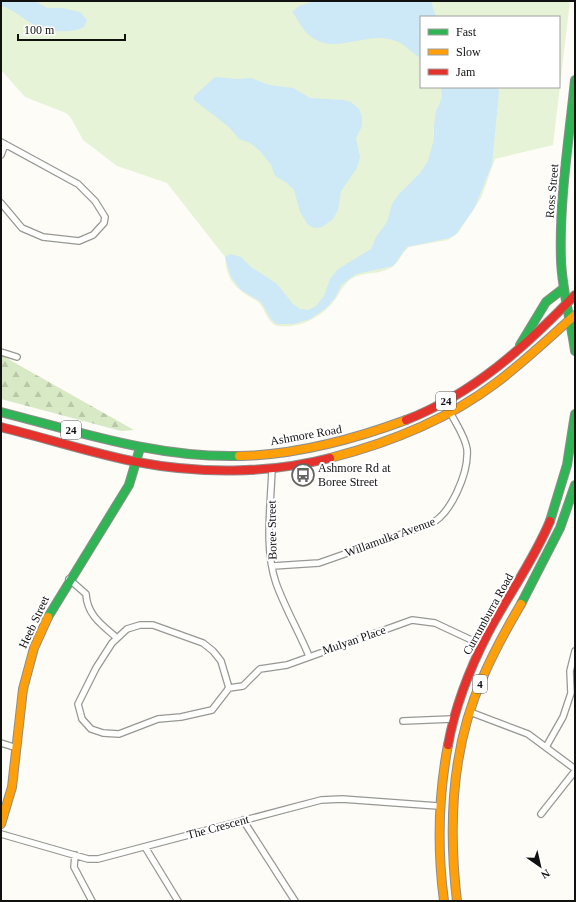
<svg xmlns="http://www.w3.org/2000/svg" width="576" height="902" font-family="'Times New Roman',serif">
<defs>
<pattern id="forest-firs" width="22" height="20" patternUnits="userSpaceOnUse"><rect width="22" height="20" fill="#d8eac5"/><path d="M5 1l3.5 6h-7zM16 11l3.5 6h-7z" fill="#b8c8a8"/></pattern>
</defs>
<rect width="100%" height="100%" fill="#fdfcf7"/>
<!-- grass -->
<path fill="#e7f3d7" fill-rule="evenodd" d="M1,1H570L553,145L495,159L481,198L458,233L448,240L409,247C401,253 399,264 389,269C376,275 364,271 351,279C342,286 341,292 334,301C322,317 299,329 278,326C267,324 265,307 257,301C237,290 226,281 225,257L167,183L117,166L83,140L71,118L66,113L25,97L1,70ZM421,17H559V87H421Z"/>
<!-- forest -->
<path fill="url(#forest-firs)" d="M1,355L134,430L121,431L1,399Z"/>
<!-- water -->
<path fill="#cde8f7" d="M1,1H35L47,8H62L80,12L87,20L84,27C67,35 45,31 29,22C20,16 12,9 1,6Z
M315,1H431L436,17H421V58C411,53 405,43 393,40C364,31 336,56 310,36C302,30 298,19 292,12L299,6Z
M215,77L237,79L251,78L269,85L293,88L310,98L344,100L351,102L359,109L362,117V126L356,138L360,157L357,168L341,191L338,210L333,219L322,227L314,228L308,225L300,212L294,190L287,183L275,176L271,165L260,151L250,143L239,139L229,127L194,100V96Z
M441,87H497L499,91L492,164L474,209L455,235L449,238L407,247L393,266L356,274L341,285L335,298L325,309L310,319L293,324H276L271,319L261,302L241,290L231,277L225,257L230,254L241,257L251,267L276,283L293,304L300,309L308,310L316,306L324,296L330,279L338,269L371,249L376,237L387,222L392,204L399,194L420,173L428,161L434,139V125L436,111L442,98Z"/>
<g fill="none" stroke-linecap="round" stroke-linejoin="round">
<!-- street casing -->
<g stroke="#979795" stroke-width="8">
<path id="street" d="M1,142L78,184L95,201L105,217L104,223L93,235L79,241L43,237L22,228L1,203
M1,155L5,144
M1,352L17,357
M272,468C271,505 264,548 276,583C285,608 299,632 309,656
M273,566L319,563L430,524C451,515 469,472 467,449C465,436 456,424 450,412
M69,579L86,594C87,615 102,625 117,638
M229,688L221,661L213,651L203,643L153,625H140L127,629L112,643L96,668L78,704L82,719L91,729L103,733L119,734L158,719L181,717L212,710L229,688L243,686L260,669L287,665L412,620L435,623L482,645
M470,712L528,734L575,769
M403,721L452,719
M1,743L17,748
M546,747L563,717L571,693L570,671L575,651
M541,814L575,771
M243,820L295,901
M1,834L88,859H98L321,800L342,799L438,806
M145,847L178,901
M75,855L74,867L92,901"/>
</g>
<!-- fast casing -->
<g stroke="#8e8d8b" stroke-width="10">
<path id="fast" d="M575,80C569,140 559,200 561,260C562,291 571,321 575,351
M520,345L546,302L564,288
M1,412C79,432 157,458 239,456
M550,521L567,465L575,414
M521,604L560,528L575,485
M48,617L129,485L140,448"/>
</g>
<!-- slow casing -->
<g stroke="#8e8d8b" stroke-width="10">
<path id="slow" d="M239,456C297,455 352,440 406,420
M330,458C389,443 447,420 496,383C524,362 549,338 575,315
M1,824L12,787L23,689L34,648L48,617
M444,901C437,848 438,798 448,745
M457,901C448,825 451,747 483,677C494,651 507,628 521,604"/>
</g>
<!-- jam casing -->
<g stroke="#8e8d8b" stroke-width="10">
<path id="jam" d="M406,420C473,394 526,346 575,295
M1,427C46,438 91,453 137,462C200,474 268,474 330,458
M448,745C455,706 470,668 488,633C508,595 534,560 550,521"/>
</g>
<!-- street -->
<use href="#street" stroke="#fffffe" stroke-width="5.5"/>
<!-- fast -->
<use href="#fast" stroke="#30b455" stroke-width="8"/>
<!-- slow -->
<use href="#slow" stroke="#ff9f0a" stroke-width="8"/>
<!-- jam -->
<use href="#jam" stroke="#e5322d" stroke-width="8"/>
</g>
<!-- icons -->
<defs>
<g id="bus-ring" transform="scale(1.15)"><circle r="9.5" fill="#fff" stroke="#646362" stroke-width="1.5"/><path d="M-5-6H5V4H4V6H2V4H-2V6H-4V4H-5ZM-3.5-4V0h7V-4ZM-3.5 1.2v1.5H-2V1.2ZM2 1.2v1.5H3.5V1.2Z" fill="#646362"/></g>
</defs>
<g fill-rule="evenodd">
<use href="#bus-ring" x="303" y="475"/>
</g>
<g text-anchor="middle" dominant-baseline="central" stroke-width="4" stroke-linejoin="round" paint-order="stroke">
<!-- shield labels -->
<g fill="#fff" stroke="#585858" stroke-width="1">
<rect x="436" y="392" width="20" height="18" rx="3"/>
<rect x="61" y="421" width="20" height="18" rx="3"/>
<rect x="473" y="675" width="14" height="18" rx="3"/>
</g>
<g font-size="11" font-weight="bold" fill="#111">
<text x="446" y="401">24</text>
<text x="71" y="430">24</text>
<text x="480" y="684">4</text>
</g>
<!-- street labels -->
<g font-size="12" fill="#111" stroke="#fff">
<text transform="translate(552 191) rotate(-85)">Ross Street</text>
<text transform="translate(306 435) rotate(-10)">Ashmore Road</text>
<text transform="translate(272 530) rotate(-91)">Boree Street</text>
<text transform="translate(390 537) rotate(-20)">Willamulka Avenue</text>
<text transform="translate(488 614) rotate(-61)">Currumburra Road</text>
<text transform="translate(34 622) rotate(-65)">Heeb Street</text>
<text transform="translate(354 640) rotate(-19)">Mulyan Place</text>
<text transform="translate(218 827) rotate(-15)">The Crescent</text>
</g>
<!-- poi labels -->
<g font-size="12" fill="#111" stroke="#fff" text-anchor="start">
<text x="318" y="468">Ashmore Rd at<tspan x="318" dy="14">Boree Street</tspan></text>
</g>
</g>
<!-- border -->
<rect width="576" height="902" fill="none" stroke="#111111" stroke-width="4"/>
<!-- legend -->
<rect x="420" y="16" width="140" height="72" fill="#ffffff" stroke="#a0a0a0"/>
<rect x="428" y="29" width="20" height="6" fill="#30b455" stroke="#a0a0a0"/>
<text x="456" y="36" font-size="12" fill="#111111">Fast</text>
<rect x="428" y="49" width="20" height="6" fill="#ff9f0a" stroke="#a0a0a0"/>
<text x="456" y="56" font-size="12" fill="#111111">Slow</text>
<rect x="428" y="69" width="20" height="6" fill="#e5322d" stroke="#a0a0a0"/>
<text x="456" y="76" font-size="12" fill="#111111">Jam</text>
<!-- north arrow -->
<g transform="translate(540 866) rotate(146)" stroke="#ffffff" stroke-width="3" paint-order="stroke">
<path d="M0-3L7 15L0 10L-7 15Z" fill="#111111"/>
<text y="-6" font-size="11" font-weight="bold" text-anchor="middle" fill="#111111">N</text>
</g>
<!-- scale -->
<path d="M18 34v6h107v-6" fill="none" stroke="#111111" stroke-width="2"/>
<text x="24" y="34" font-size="12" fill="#111111" stroke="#ffffff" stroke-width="3" paint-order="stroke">100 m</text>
</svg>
